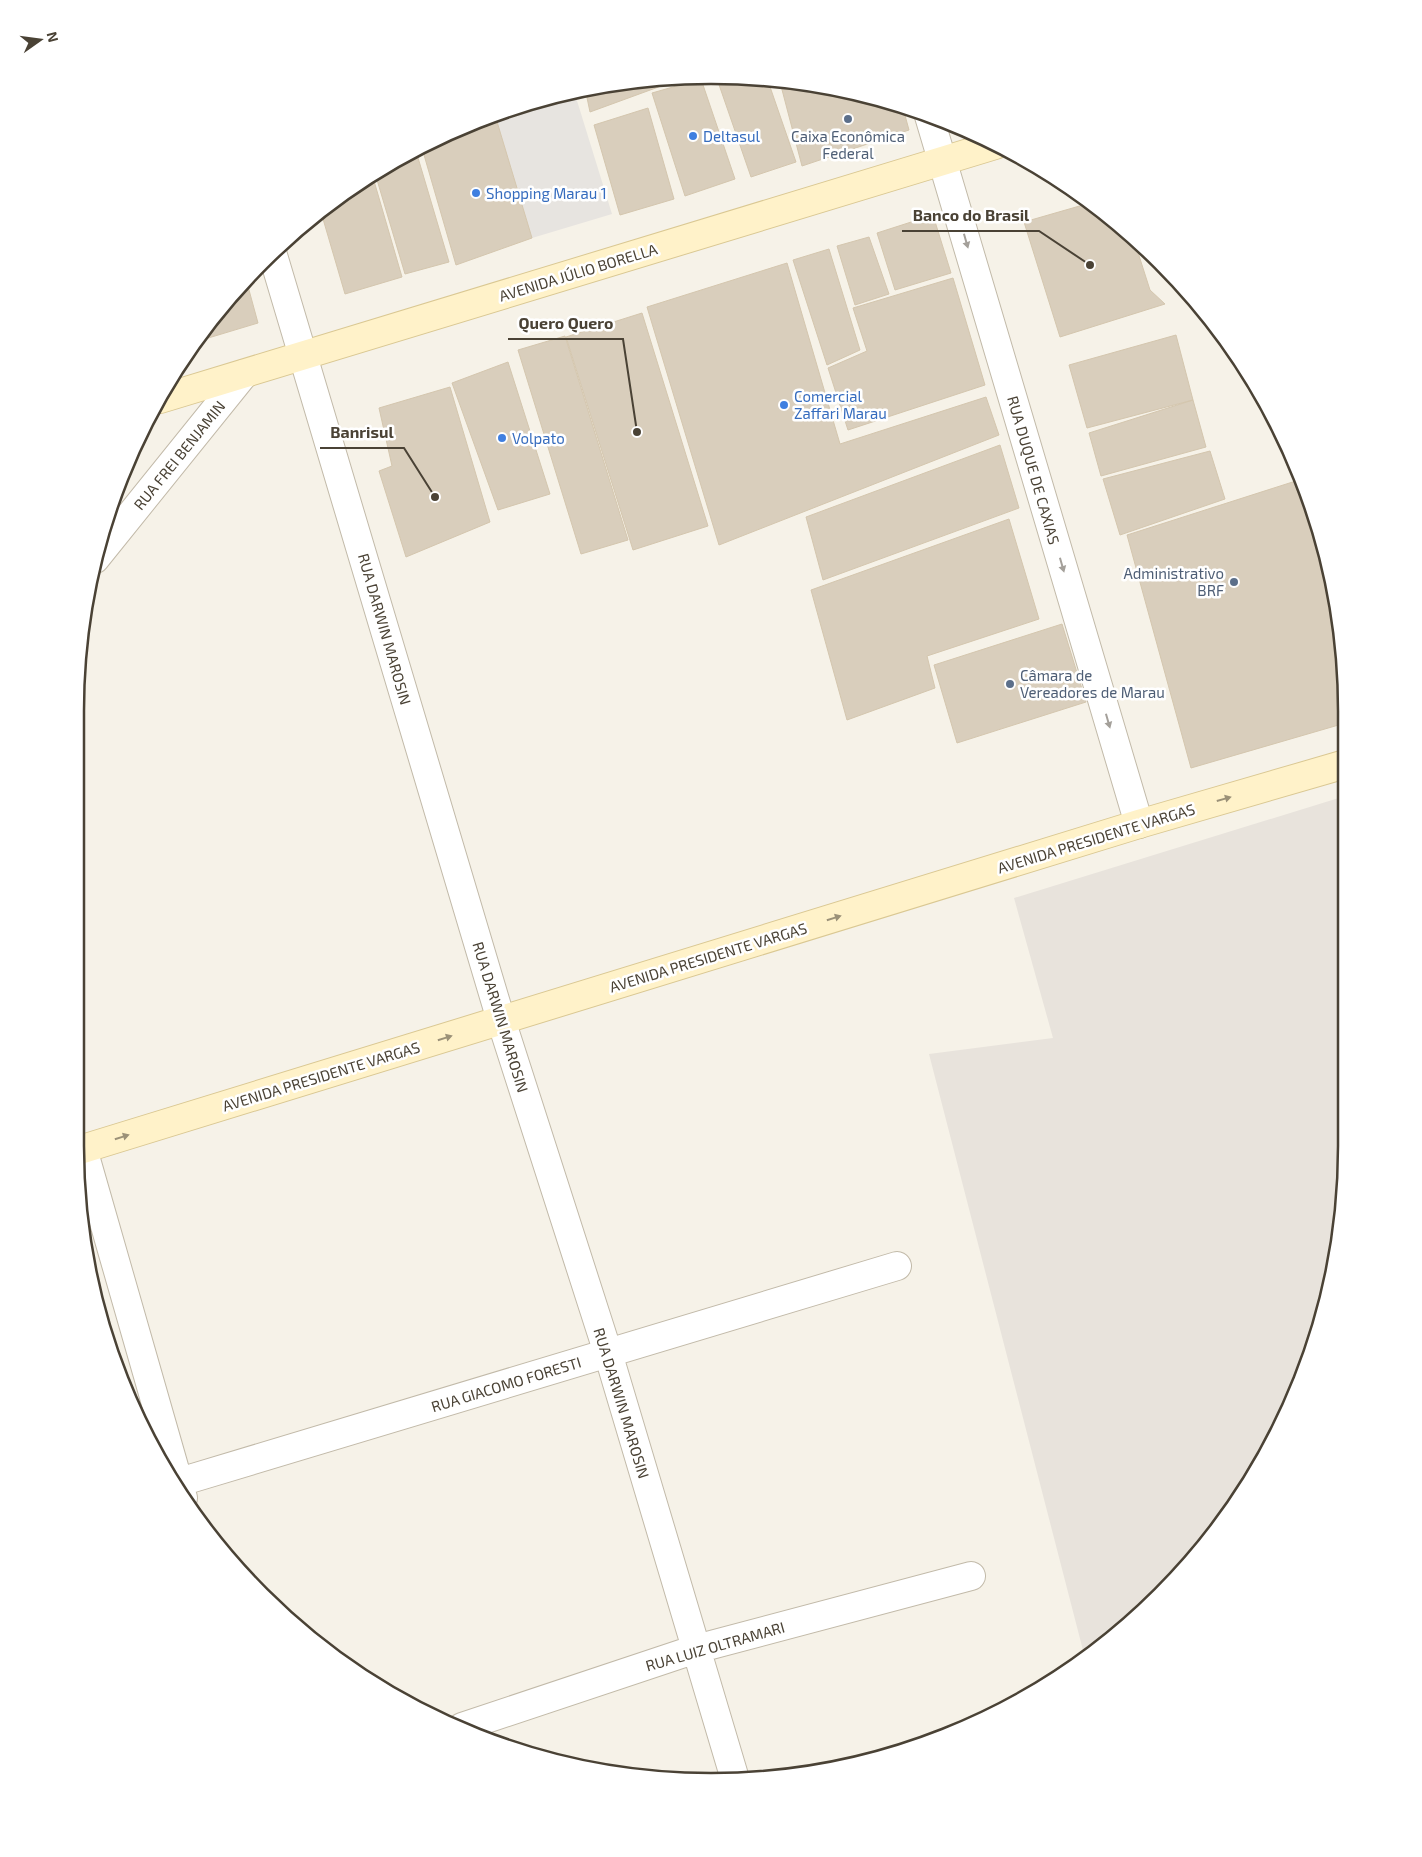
<svg xmlns="http://www.w3.org/2000/svg" width="1422" height="1857" font-family="'Exo 2',sans-serif">
<rect width="100%" height="100%" fill="#f6f2e8"/>
<!-- industrial -->
<path fill="#e8e3dc" d="M1342,797V1229L1299,1389L1240,1499L1161,1596L1085,1658L929,1054L1053,1038L1014,898Z"/>
<!-- parking -->
<path fill="#e7e4e0" d="M574,91L612,214L532,238L495,115Z"/>
<!-- building -->
<path fill="#d9cebc" stroke="#d4c6ae" d="M716,76L768,81L796,162L751,177Z
M683,78L590,112L585,88Z
M701,79L735,179L685,196L652,93Z
M780,82L835,87L903,108L909,130L802,166Z
M648,108L674,199L620,215L594,125Z
M495,115L532,238L456,265L422,148L467,124Z
M416,151L449,262L405,274L375,173Z
M372,174L402,277L345,294L321,212L357,182Z
M1090,203L1134,240L1150,290L1165,304L1060,337L1024,222Z
M933,215L951,273L895,290L877,233Z
M869,237L889,294L855,305L837,246Z
M829,249L860,350L827,365L793,260Z
M787,263L840,444L986,397L999,435L719,545L647,307Z
M953,278L985,385L848,430L828,368L867,351L853,308Z
M246,279L258,323L195,342L206,324Z
M642,313L708,526L633,550L566,337Z
M1176,335L1193,400L1087,428L1069,365Z
M565,336L628,540L581,554L518,350Z
M508,362L550,494L498,510L452,383Z
M450,387L490,522L406,557L379,471L392,466L379,408Z
M1193,400L1206,447L1101,476L1089,433Z
M1000,445L1019,508L823,580L806,517Z
M1210,451L1225,499L1120,535L1103,479Z
M1302,479L1342,628V724L1191,768L1127,535Z
M1009,519L1039,619L927,656L935,688L847,720L811,590Z
M1062,624L1086,702L957,743L934,665Z"/>
<g fill="none" stroke-linecap="round" stroke-linejoin="round">
<!-- street casing -->
<g stroke="#c2baa9" stroke-width="30">
<path id="street" d="M929,116L1139,824
M272,252L501,1020L608,1353L735,1779
M95,559L244,374
M83,1149L183,1498
M173,1484L897,1266
M462,1727L696,1649L971,1576"/>
</g>
<!-- secondary casing -->
<g stroke="#dac893" stroke-width="30">
<path id="secondary" d="M160,399L995,145
M76,1151L1139,824L1342,765"/>
</g>
<!-- street -->
<use href="#street" stroke="#fff" stroke-width="28"/>
<!-- secondary -->
<use href="#secondary" stroke="#fff2c9" stroke-width="28"/>
</g>
<!-- one-way arrows -->
<defs><path id="oneway-solid" d="M-6-.8H1V-3.2L6.5 0L1 3.2V.8H-6Z" transform="scale(1.25)"/></defs>
<g fill="#a4a09a">
<use href="#oneway-solid" transform="translate(966 241) rotate(74)"/>
<use href="#oneway-solid" transform="translate(1062 565) rotate(74)"/>
<use href="#oneway-solid" transform="translate(1108 721) rotate(74)"/>
</g>
<g fill="#9b9178">
<use href="#oneway-solid" transform="translate(1224 799) rotate(-16)"/>
<use href="#oneway-solid" transform="translate(834 918) rotate(-17)"/>
<use href="#oneway-solid" transform="translate(445 1038) rotate(-17)"/>
<use href="#oneway-solid" transform="translate(122 1137) rotate(-17)"/>
</g>
<!-- markers -->
<g fill="#5c6f8a" stroke="#fff" stroke-width="2">
<circle cx="848" cy="119" r="5"/>
<circle cx="1234" cy="582" r="5"/>
<circle cx="1010" cy="684" r="5"/>
</g>
<g fill="#3f7fe0" stroke="#fff" stroke-width="2">
<circle cx="693" cy="136" r="5"/>
<circle cx="476" cy="193" r="5"/>
<circle cx="784" cy="405" r="5"/>
<circle cx="502" cy="438" r="5"/>
</g>
<g text-anchor="middle" dominant-baseline="central" stroke-width="5" stroke-linejoin="round" paint-order="stroke">
<!-- shop labels -->
<g font-size="15" fill="#366cbe" stroke="#fff" text-anchor="start">
<text x="703" y="136">Deltasul</text>
<text x="486" y="193">Shopping Marau 1</text>
<text x="794" y="396">Comercial<tspan x="794" dy="17">Zaffari Marau</tspan></text>
<text x="512" y="438">Volpato</text>
</g>
<!-- service labels -->
<g font-size="15" fill="#4e5e75" stroke="#fff">
<text x="848" y="136">Caixa Econômica<tspan x="848" dy="17">Federal</tspan></text>
<text x="1224" y="573" text-anchor="end">Administrativo<tspan x="1224" dy="17">BRF</tspan></text>
<text x="1020" y="675" text-anchor="start">Câmara de<tspan x="1020" dy="17">Vereadores de Marau</tspan></text>
</g>
<!-- street labels -->
<g font-size="15" fill="#4a4235" stroke="#fff">
<text transform="translate(578 272) rotate(-17)">AVENIDA JÚLIO BORELLA</text>
<text transform="translate(179 455) rotate(-51)">RUA FREI BENJAMIN</text>
<text transform="translate(1034 470) rotate(74)">RUA DUQUE DE CAXIAS</text>
<text transform="translate(385 629) rotate(74)">RUA DARWIN MAROSIN</text>
<text transform="translate(1096 838) rotate(-17)">AVENIDA PRESIDENTE VARGAS</text>
<text transform="translate(708 957) rotate(-17)">AVENIDA PRESIDENTE VARGAS</text>
<text transform="translate(501 1017) rotate(73)">RUA DARWIN MAROSIN</text>
<text transform="translate(321 1076) rotate(-17)">AVENIDA PRESIDENTE VARGAS</text>
<text transform="translate(506 1384) rotate(-17)">RUA GIACOMO FORESTI</text>
<text transform="translate(622 1403) rotate(73)">RUA DARWIN MAROSIN</text>
<text transform="translate(715 1646) rotate(-16)">RUA LUIZ OLTRAMARI</text>
</g>
</g>
<!-- crop -->
<path d="M0 0H1422V1857H0ZM711 84H711A627 627 0 0 1 1338 711V1146A627 627 0 0 1 711 1773H711A627 627 0 0 1 84 1146V711A627 627 0 0 1 711 84Z" fill="#fff" fill-rule="evenodd"/>
<path fill="none" stroke="#4a4235" stroke-width="2.5" d="M711 84H711A627 627 0 0 1 1338 711V1146A627 627 0 0 1 711 1773H711A627 627 0 0 1 84 1146V711A627 627 0 0 1 711 84Z"/>
<!-- callouts -->
<path fill="none" stroke="#4a4235" stroke-width="2" d="M1090 265L1039 231H902M637 432L623 339H508M435 497L404 448H320"/>
<g fill="#4a4235" stroke="#fff" stroke-width="2">
<circle cx="1090" cy="265" r="5"/>
<circle cx="637" cy="432" r="5"/>
<circle cx="435" cy="497" r="5"/>
</g>
<g font-size="16" text-anchor="middle" font-weight="bold" fill="#4a4235" stroke="#fff" stroke-width="5" stroke-linejoin="round" paint-order="stroke">
<text x="971" y="221">Banco do Brasil</text>
<text x="566" y="329">Quero Quero</text>
<text x="362" y="438">Banrisul</text>
</g>
<!-- north arrow -->
<g transform="translate(40 40) rotate(76)" stroke="#ffffff" stroke-width="4" paint-order="stroke">
<path d="M0-4L9 19L0 12L-9 19Z" fill="#4a4235"/>
<text y="-8" font-size="14" font-weight="bold" text-anchor="middle" fill="#4a4235">N</text>
</g>
</svg>
